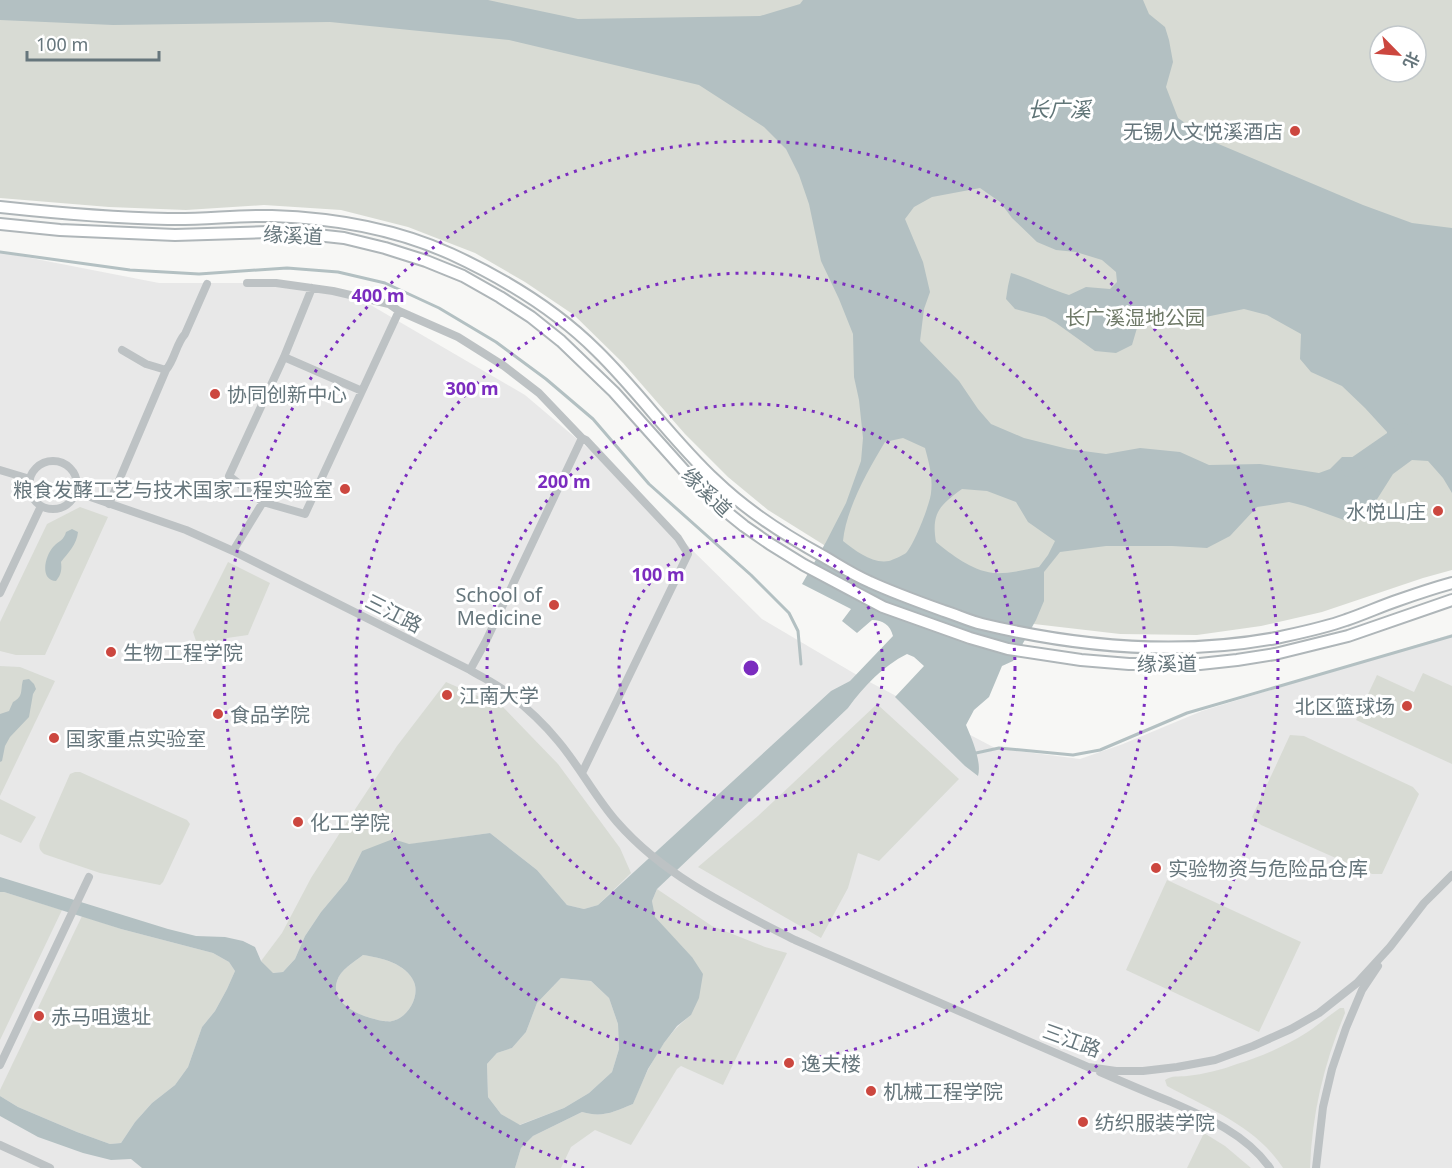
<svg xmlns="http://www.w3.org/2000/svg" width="1452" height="1168" font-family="'Noto Sans','Noto Sans SC',sans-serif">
<rect width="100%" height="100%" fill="#f7f7f5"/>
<!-- built -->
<path fill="#e8e8e8" d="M0,252L159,283H247L350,293L525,395L597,456L762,619L862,678L995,748L1080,759L1123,744L1202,711L1452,634V1168H0Z"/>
<!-- green -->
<path fill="#d8dbd4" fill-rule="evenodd" d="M0,0H1452V570L1423,578L1322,612L1261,626L1197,635L1120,634L1034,624L954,603L879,574L824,545L768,510L728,477L685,434L623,363L574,315L525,282L475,253L408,227L341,210L264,205L186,210L109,207L0,198ZM1380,36H1416V72H1380Z
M80,507L108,517L45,655H16L0,651V622L47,524Z
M228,562L270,583L248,635L227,638L218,657L198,647L193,632Z
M0,666L20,667L55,681L0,796Z
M1423,673L1452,686V764L1356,720L1377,675L1414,692Z
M446,682L503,707L558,764L620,848L631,873L598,905L584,909L567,905L537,870L490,833L362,851L347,881L321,912L305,936L295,959L283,972L272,973L261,961L282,933L311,878L350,817L397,746Z
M877,704L959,779L879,861L858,853L848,888L821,938L698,867L758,816Z
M1290,735L1304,736L1413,787L1419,794L1382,874H1372L1261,825L1252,817Z
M75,772H80L187,820L190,824L163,882L160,885L100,873L44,854C39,850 38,846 41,840L70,774Z
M0,799L36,817L21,843L0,834Z
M1167,880L1301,942L1259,1032L1126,970Z
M657,889L712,926L765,947L787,953L723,1085L681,1066L677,1069L631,1145L595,1130L571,1147L561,1168H515L521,1148L533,1136L582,1112C602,1118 614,1112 633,1104C647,1070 661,1038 691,1015L692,957L654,917L652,901Z
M0,892H4L62,910L0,1040Z
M82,916L121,929L213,953L229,962L235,971L227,989L215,1011L202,1027L188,1067L175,1085L152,1103L135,1122L121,1143L110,1144L77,1132L18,1107L0,1096V1090L33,1021L41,1024L46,1013L38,1008Z
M363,955C381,958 406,963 414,982C420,996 408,1018 392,1021C391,1022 384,1021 383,1021C365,1018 329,1005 337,981C340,970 354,962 363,955Z
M561,978L591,981L609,998L618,1024L619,1049L612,1072L589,1093L564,1108L519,1125L501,1114L488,1097L487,1064L497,1053L512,1048L526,1032L537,1003Z
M1340,1008H1344L1345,1013C1324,1063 1312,1114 1310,1168H1283C1256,1126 1209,1109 1167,1086L1165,1080C1172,1075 1179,1077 1187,1076C1204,1074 1221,1070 1237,1064C1261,1057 1285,1046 1306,1033C1317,1026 1328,1016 1340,1008Z
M1204,1133L1225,1146L1251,1168H1187Z"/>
<!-- water -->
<path fill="#b3c0c2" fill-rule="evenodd" d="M0,0H488L578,19L760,16L800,4L803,0H1143L1149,14L1165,27L1169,40L1173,62L1166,87L1178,118L1209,140L1363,205L1412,223L1452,228V493L1443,478L1428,461L1412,460L1393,474L1374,504L1359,516L1344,520L1305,506L1289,502L1257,507L1230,536L1207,548L1172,546H1106L1060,552L1044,572V601L1036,620L1013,661L1002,666L989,697L974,710L966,725C972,739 982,762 978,776L965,766L895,697L924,666L914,657L907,654C883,666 864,686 848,708L657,889L652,901L655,917L692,957L703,974L699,998L691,1015L677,1026L664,1043L648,1069L633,1104C614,1112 602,1118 582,1112L533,1136L521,1148L515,1168H142L131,1159L111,1160L83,1153L38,1137L0,1116V1096L18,1107L77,1132L110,1144L121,1143L135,1122L152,1103L175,1085L188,1067L202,1027L215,1011L227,989L235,971L229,962L213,953L121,929L4,892H0V877L168,929L196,936L225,937L243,941L255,947L261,961L273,973L283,972L295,959L305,936L321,912L347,881L362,851L393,839L409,844L490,833L537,870L567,905L584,909L598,905L831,691L850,681L893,636C890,625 883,620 872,620L857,633L842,621L851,609L802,584L826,542L846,503L861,461L863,438L859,400L854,377L853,334L839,299L821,261L809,204L799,175L786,149L764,127L699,85L509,40L330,22L113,25L0,20ZM980,188L1000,202L1012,218L1037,242L1056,250L1076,252L1102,260L1116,272L1117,282L1110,289L1086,287L1069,295C1049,289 1031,279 1011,273L1008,286L1006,299L1015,309L1045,317L1056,323L1095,351L1116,353L1132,345L1137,328L1148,324L1176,325L1196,319L1244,309L1267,315L1301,334L1300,359L1311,372L1342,386L1365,408L1387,432V449L1376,457H1342L1330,469L1319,473L1260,464L1209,465L1180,452L1140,448L1106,454L1068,449L1024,438L991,424L978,409L959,381L920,341L924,309L930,292L923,262L905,219L914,207L932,197ZM903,438L925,448C929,463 933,477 931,493C930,504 914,545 906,553C903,555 893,560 889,561C872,564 856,551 843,541C846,509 868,470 885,442ZM962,489L987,491L1016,502L1028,522L1055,541L1048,555L1039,567C1024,570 1008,574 993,573C971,570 952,555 936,542C931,513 940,505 962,489ZM363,955C381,958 406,963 414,982C420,996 408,1018 392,1021C391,1022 384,1021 383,1021C365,1018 329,1005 337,981C340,970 354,962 363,955ZM561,978L591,981L609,998L618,1024L619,1049L612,1072L589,1093L564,1108L520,1125L501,1114L488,1097L487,1064L497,1053L512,1048L526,1032L537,1003Z
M72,529L78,532C77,544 68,553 61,562C62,570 61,575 56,581C39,580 45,555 54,546C59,541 64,540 66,532Z
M29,679L34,684L36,689L33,694L29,717L10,737L5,746L2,761L0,762V714L9,711L13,702C24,696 20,691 23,680Z"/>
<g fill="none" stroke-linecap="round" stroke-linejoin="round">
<!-- stream -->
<path stroke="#b3c0c2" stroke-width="3" d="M0,252L130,270L199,274L287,268L338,272L385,283L439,308L496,342L546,379L593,419L649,484L751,575L789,613L798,631L801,664
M976,753L999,748L1073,755L1100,750L1187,713L1452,636"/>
<!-- river -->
<path stroke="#b3c0c2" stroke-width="16" d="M1349,469L1404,431"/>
<!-- secondary casing -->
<g stroke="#afb6b9" stroke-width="14">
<path id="secondary" d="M0,207C56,213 112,218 168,219C203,220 237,215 272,216C333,218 396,229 451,254C505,279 555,309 597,351C639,392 673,441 716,481C747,511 783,534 821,555C837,564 853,575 870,582C894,593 919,602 944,611C957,615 969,621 982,624C1078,647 1179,656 1276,638C1299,633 1324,628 1346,620C1364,614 1381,606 1399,600C1416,594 1434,588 1452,583
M0,224L60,230L175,235L268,232L307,234L344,238L385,248L426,261L463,276L500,297L531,317L561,341L614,392L690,477L723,509L744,526L770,544L804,565L883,607L970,638L1008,649L1081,660L1129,664H1200L1237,660L1275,654L1348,636L1452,600"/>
</g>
<!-- minor -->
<path stroke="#bdc2c4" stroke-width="8" d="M247,283H276L333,291L389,304L399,311L458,337L504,366L539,393L582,438L586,440L678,538L688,554L582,773
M312,288L284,357L229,476L263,502L305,514L399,311
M122,350L146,364L166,370
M284,357L362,391
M29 485a24 24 0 1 1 48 0a24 24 0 1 1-48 0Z
M0,470L30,479
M76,492L186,530L233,551L470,670C483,678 497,684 509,694C527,708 544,724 558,741C580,767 595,797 617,822C665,877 732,908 795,940L1088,1067L1116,1071H1143L1177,1067L1215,1060L1253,1046L1291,1029L1319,1013L1357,983L1390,947L1424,903L1452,875
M109,504L166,370C175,359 176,344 185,334L207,284
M233,551L263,502
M0,593L41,506
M470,670L486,641L582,438
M0,1065L89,877
M1100,1072C1123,1082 1146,1092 1169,1101C1206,1117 1246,1134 1270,1168
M0,1145L50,1168
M1316,1168L1323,1107L1332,1069L1346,1028L1362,990L1378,966"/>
<!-- secondary -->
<use href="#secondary" stroke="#fff" stroke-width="10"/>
</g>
<!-- distance rings -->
<g fill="none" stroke="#7b2cbf" stroke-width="3" stroke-dasharray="3 6">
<circle cx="751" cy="668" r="132"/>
<circle cx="751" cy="668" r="264"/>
<circle cx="751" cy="668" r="395"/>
<path d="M584 1168A527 527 0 1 1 918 1168"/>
</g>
<!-- markers -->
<g fill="#cc473f" stroke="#fff" stroke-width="2">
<circle cx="1295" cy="131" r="6"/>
<circle cx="215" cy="394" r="6"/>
<circle cx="345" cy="489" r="6"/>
<circle cx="1438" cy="511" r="6"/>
<circle cx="554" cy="605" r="6"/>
<circle cx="111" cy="652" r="6"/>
<circle cx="447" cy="695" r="6"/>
<circle cx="1407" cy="706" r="6"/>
<circle cx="218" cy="714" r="6"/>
<circle cx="54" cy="738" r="6"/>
<circle cx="298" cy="822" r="6"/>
<circle cx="1156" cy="868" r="6"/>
<circle cx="39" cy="1016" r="6"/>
<circle cx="789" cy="1063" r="6"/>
<circle cx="871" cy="1091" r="6"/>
<circle cx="1083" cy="1122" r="6"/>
</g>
<g text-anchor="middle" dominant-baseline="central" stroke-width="6" stroke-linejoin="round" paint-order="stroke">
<!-- poi labels -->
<g font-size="20" fill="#66767c" stroke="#fff" text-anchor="start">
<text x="1283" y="131" text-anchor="end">无锡人文悦溪酒店</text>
<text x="227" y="394">协同创新中心</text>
<text x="333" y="489" text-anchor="end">粮食发酵工艺与技术国家工程实验室</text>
<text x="1426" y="511" text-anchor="end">水悦山庄</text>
<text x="542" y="594" text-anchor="end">School of<tspan x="542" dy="23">Medicine</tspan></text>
<text x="123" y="652">生物工程学院</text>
<text x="459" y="695">江南大学</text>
<text x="1395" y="706" text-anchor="end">北区篮球场</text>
<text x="230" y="714">食品学院</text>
<text x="66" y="738">国家重点实验室</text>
<text x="310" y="822">化工学院</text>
<text x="1168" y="868">实验物资与危险品仓库</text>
<text x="51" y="1016">赤马咀遗址</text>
<text x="801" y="1063">逸夫楼</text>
<text x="883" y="1091">机械工程学院</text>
<text x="1095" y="1122">纺织服装学院</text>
</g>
<!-- street labels -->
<g font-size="20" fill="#66767c" stroke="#fff">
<text transform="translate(293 235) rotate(3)">缘溪道</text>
<text transform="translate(707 492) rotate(44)">缘溪道</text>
<text transform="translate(394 613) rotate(27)">三江路</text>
<text x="1167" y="663">缘溪道</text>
<text transform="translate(1072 1040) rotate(20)">三江路</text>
</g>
<!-- park labels -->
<g font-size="20" fill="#6f7a68" stroke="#fff">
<text x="1135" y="317">长广溪湿地公园</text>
</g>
<!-- water labels -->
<g font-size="21" font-style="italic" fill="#607577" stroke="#fff">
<text x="1059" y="109">长广溪</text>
</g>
</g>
<circle cx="751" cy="668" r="9" fill="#7b2cbf" stroke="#fff" stroke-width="3"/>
<g font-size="18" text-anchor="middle" font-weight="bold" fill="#7b2cbf" stroke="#fff" stroke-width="6" stroke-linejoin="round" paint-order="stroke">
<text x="378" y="302">400 m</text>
<text x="472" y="395">300 m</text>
<text x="564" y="488">200 m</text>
<text x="658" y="581">100 m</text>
</g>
<!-- north arrow -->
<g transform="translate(1398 54) rotate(115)"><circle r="28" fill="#ffffff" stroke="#c2c8cb" stroke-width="1.5"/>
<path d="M0-4.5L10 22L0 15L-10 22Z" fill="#cc473f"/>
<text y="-9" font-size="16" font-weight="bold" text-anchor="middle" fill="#66767c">北</text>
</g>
<!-- scale -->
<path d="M27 51v9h132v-9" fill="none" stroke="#66767c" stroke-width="3"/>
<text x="36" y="51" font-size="18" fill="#66767c" stroke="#ffffff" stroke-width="4.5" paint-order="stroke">100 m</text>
</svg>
